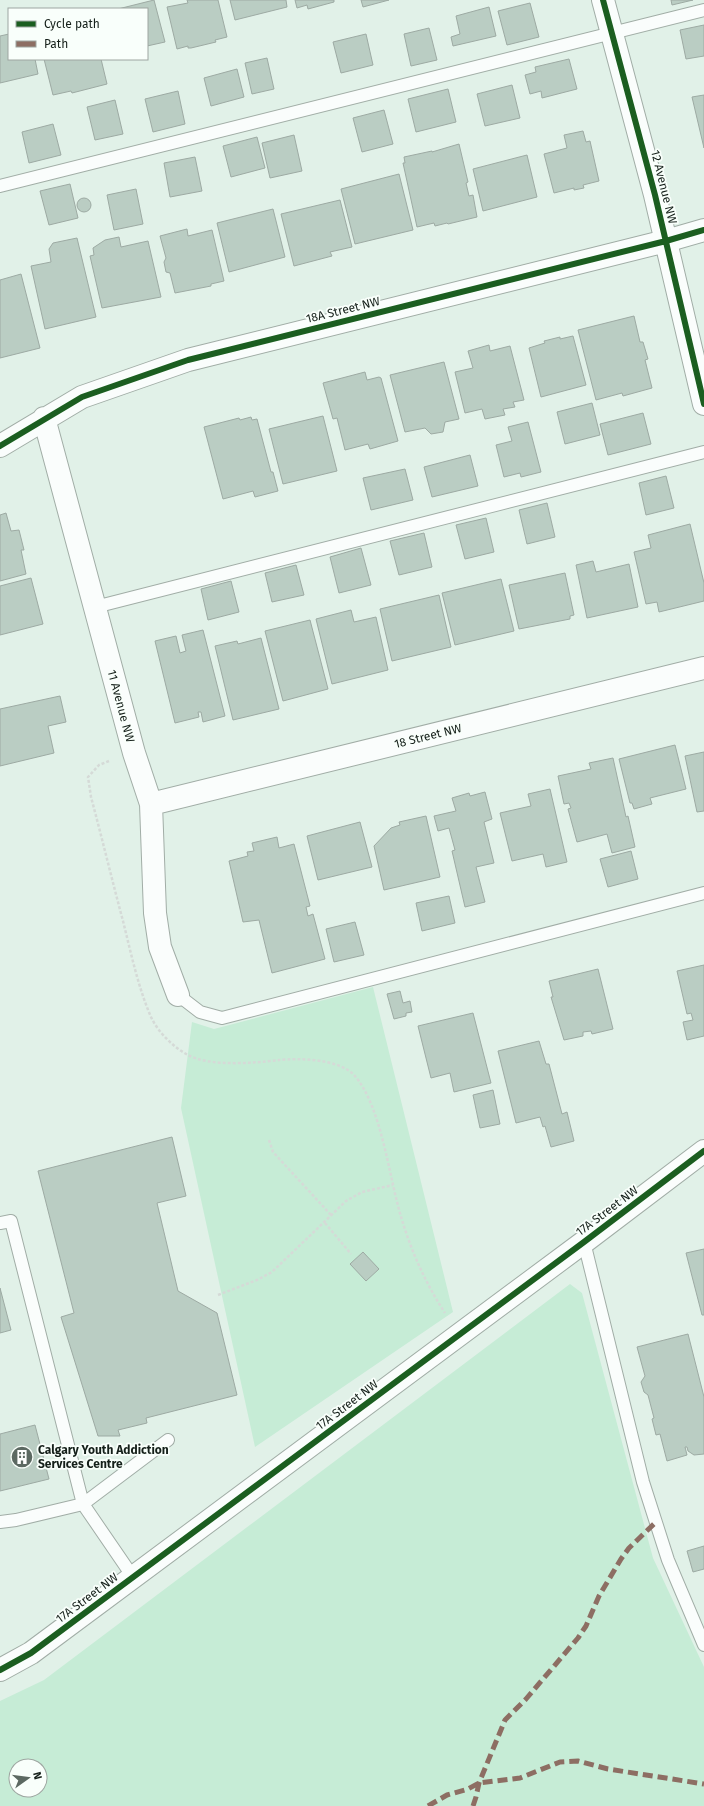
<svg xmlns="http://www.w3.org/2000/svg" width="704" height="1806" font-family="'Fira Sans',sans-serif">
<rect width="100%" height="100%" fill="#e1f1e8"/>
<!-- green -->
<path fill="#c6ecd6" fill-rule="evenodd" d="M373,987L453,1312L255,1447L181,1108L192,1022L214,1029Z
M570,1284L582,1293L653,1558L704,1667V1806H0V1701L44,1680ZM16,1766H40V1790H16Z"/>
<!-- building -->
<path fill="#bacdc3" stroke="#9daaa3" d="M154,0L165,42L147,46V9H118Z
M187,0H218L227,37L215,40L216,42L191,48H188V46L177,49L167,7L188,3Z
M230,0H286L287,7L235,20Z
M295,0H334V2L308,9L307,5L297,8Z
M361,0H389L363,7Z
M671,0H693L672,5Z
M530,3L539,37L507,45L498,11Z
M489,7L496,36L453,46L451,37L460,34L456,16Z
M704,25V56L686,59L680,30Z
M429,28L437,60L411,66L404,34Z
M9,34V59H35L38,74L0,83V36Z
M366,34L373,65L341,73L333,42Z
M267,58L274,89L252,94L245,63Z
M44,59H101L107,84L72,93L71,91L53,95Z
M569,59L577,89L542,98L541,91L530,94L525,75L536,72L535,67Z
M237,69L244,97L211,106L204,78Z
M512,85L520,118L485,126L477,94Z
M448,89L456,122L416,132L408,99Z
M178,91L185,124L153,132L145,99Z
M704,95V148L692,97Z
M115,100L123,134L95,140L87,107Z
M384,110L393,144L362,152L353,118Z
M53,124L61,155L29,163L22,132Z
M583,131L586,142L590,141L599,181L583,185L584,188L574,190V188L554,193L544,154L567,148L564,135Z
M294,135L302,171L270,178L262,143Z
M257,137L265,168L231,177L223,146Z
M459,144L468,182L466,183L469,196L473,195L477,217L448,224L447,223L435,226L434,223L417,227L403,163H405L404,157L432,151V152Z
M527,155L537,197L483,211L473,169Z
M195,157L202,191L170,197L164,163Z
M399,174L413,230L355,244L341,189Z
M70,184L78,218L49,225L40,191Z
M136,189L143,224L114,230L107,195Z
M77 205a7 7 0 1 1 14 0a7 7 0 1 1-14 0Z
M340,200L352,247L330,252L332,256L294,266L281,214Z
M273,209L285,257L229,272L217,223Z
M187,229L188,236L212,230L224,281L211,284V286L175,293L170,273L166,272L164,262L166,258L160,236Z
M119,237L121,247L148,241L161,297L102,308L90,256L94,255L93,248L105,240Z
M77,238L96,317L45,329L31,266L51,262L49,249L53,243Z
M21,274L40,348L0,358V280Z
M634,316L640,342H643L648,359L645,360L652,388L623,396L622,393L596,400L578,330Z
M573,336L586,385L541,397L529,348L545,343L544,341L560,337V339Z
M489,345L490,351L510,346L524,400L513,402L515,407L503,409L505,415L485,419L482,409L465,413L455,372L473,368L468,351Z
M444,362L459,419L445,422L443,432L431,434L425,428L405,432L390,375Z
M365,372L367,380L379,377L381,378L398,441L370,449L368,444L345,450L337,418L333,419L323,383Z
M592,403L600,435L565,444L557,412Z
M643,413L651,444L608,455L600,424Z
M323,416L337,471L283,484L269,429Z
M251,417L252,420L257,419L271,472H273L278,491L255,497L253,491L223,499L204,427L239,418L240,420Z
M528,422L541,472L521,477L520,473L504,477L496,445L512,441L508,427Z
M470,455L478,486L432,497L424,467Z
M405,469L413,500L371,510L363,478Z
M666,476L674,508L646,515L639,483Z
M547,503L555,537L527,544L519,510Z
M6,513L11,531L19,530L24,550H21L26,574L0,581V515Z
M486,518L494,552L465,559L456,525Z
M690,524L704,583V601L659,612L657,602L646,604L634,552L651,548L648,535Z
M424,533L432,567L399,575L390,541Z
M361,548L371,585L339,593L330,557Z
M593,561L596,572L629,564L638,607L587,618L576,565Z
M296,565L304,595L272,602L265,573Z
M565,573L574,615L570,616V619L519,629L509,585Z
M31,578L43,624L0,635V586Z
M501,579L514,631L455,645L442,593Z
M231,581L239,612L208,620L201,589Z
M439,595L451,647L392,661L380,609Z
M351,610L354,622L376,617L388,670L332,684L316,619Z
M310,620L328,689L283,701L265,631Z
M203,630L225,716L203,722L201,712H198L199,717L175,723L155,641L176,636L180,653L186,651L182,635Z
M261,638L279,709L233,720L215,646L237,641L238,644Z
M60,696L66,722L48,726L54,753L0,766V709Z
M675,745L686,789L650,798L652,804L634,809L632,803H630L619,759Z
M704,752V811L697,812L685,756Z
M613,758L626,817L628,816L635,847L612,853L607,834L577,842L568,809L571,808L569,803L564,804L558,776L591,769L589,763Z
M550,789L567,862L546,867L543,854L512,861L500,813L531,806L528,794Z
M485,792L492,819L484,822L494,863L476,867L485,902L465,907L452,851L455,850L449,828L438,831L434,816L456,811L452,798L469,793L470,796Z
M426,816L440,877L384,890L374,846L391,828L400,825L399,822Z
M360,822L372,867L318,880L307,836Z
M277,837L279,848L294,844L310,906L306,907L308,916L313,914L325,959L272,973L259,920L243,922L229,861L248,856L247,852L254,851L252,843Z
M631,851L638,879L608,887L600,859Z
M449,896L455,923L422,931L416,903Z
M355,922L364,955L334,962L326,929Z
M704,965V1036L687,1040L683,1022L693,1020L691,1013L687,1014L677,971Z
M598,969L613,1029L592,1034L591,1031L583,1032V1036L564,1040L551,997H553L549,981Z
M400,991L403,1003L410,1001L412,1012L406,1013V1016L394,1019L387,994Z
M473,1013L491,1083L454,1092L450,1073L431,1078L418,1026Z
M539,1041L546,1064H549L562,1114L567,1112L574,1141L551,1147L545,1126L543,1127L540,1117L516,1123L498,1051Z
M493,1090L500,1124L480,1128L473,1095Z
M172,1137L186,1196L157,1203L178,1291L217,1313L237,1395L146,1418L147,1423L118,1430L120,1436H98L61,1317L74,1313L38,1171Z
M704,1249V1315H702L686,1253Z
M363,1252L379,1269L366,1281L350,1264Z
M0,1288L11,1330L0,1333Z
M688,1334L704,1397V1454L694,1455L688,1451L687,1447H685L687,1455L667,1461L660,1434L656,1435L652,1419L654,1418L648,1395L644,1392L641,1382L645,1376L637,1347Z
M35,1425L49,1479L0,1491V1434Z
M704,1546V1569L693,1572L687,1551Z"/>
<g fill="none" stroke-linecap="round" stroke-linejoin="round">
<!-- service casing -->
<g stroke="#a1ada6" stroke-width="14">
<path id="service" d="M0,186L704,10
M95,607L704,452
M178,995L200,1012L222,1018L704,893
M0,1223L11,1221L83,1504L133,1577
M584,1242L643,1482L668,1560L704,1645
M0,1522L16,1520L83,1504L168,1440"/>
</g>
<!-- minor casing -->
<g stroke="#a1ada6" stroke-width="24">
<path id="minor" d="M603,0L655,195L704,404
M44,418L134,753L151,804L155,913L160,947L178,995
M0,446L82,397L188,360L666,241L704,230
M151,804L704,668
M0,1670L31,1653L584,1242L704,1151"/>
</g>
<!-- path -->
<path stroke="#d5dad7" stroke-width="2.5" stroke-dasharray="3 2" stroke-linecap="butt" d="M109,761L99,765L88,777L91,797C102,838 112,880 123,921C131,953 138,987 151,1017C158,1032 173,1047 188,1055C211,1067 254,1063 279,1060C300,1058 339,1059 354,1075C382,1106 389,1179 402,1220C412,1253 426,1284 445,1313
M269,1140L273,1152L331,1215
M325,1223L351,1254
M218,1295L257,1280L272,1272L346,1201L362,1192L393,1185"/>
<!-- service -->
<use href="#service" stroke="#fafdfc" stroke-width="12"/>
<!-- minor -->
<use href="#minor" stroke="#fafdfc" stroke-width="22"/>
<!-- quiet -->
<path stroke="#8d6e63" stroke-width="5" stroke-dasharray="10 5" stroke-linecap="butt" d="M428,1806L447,1795L468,1789L479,1783L520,1778L560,1762L578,1761L608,1769L704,1784
M473,1806L476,1797L479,1783L505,1720L526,1699L578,1638L586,1626L599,1596L621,1559L629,1548L656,1522"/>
<!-- cycleway casing -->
<g stroke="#f9fffb" stroke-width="8">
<path id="cycleway" d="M603,0L655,195L704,404
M0,446L82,397L188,360L666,241L704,230
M0,1670L31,1653L584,1242L704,1151"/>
</g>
<!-- cycleway -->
<use href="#cycleway" stroke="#1b5e20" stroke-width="6"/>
</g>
<!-- icons -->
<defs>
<g id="building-disc" transform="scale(1.15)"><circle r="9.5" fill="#5c6962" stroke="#f9fffb"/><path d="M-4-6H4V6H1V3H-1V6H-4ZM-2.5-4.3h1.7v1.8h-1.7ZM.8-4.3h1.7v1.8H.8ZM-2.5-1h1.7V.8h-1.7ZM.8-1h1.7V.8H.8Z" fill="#fff"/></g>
</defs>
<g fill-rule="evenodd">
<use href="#building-disc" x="22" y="1457"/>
</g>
<g text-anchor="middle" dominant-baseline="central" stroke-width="3.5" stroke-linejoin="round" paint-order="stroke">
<!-- street labels -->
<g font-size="12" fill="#15201a" stroke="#f9fffb">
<text transform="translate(664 187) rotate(76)">12 Avenue NW</text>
<text transform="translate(343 310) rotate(-14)">18A Street NW</text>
<text transform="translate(121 706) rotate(75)">11 Avenue NW</text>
<text transform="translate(428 736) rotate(-14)">18 Street NW</text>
<text transform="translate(607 1211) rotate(-37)">17A Street NW</text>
<text transform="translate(347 1405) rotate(-37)">17A Street NW</text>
<text transform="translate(87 1598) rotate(-37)">17A Street NW</text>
</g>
<!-- poi labels -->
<g font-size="12" font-weight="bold" fill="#15201a" stroke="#f9fffb" text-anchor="start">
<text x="38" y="1450">Calgary Youth Addiction<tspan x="38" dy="14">Services Centre</tspan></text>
</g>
</g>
<!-- legend -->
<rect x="8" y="8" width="140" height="52" fill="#f9fffb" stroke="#9ea6a1"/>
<rect x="16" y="21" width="20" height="6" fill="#1b5e20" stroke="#9ea6a1"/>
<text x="44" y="28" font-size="12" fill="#15201a">Cycle path</text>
<rect x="16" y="41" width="20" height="6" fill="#8d6e63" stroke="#9ea6a1"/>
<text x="44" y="48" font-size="12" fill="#15201a">Path</text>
<!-- north arrow -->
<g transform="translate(28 1778) rotate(76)"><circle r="19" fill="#f9fffb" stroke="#9ea6a1"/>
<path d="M0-3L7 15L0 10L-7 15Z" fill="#5c6962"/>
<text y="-6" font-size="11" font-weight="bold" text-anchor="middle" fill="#15201a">N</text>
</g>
</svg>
